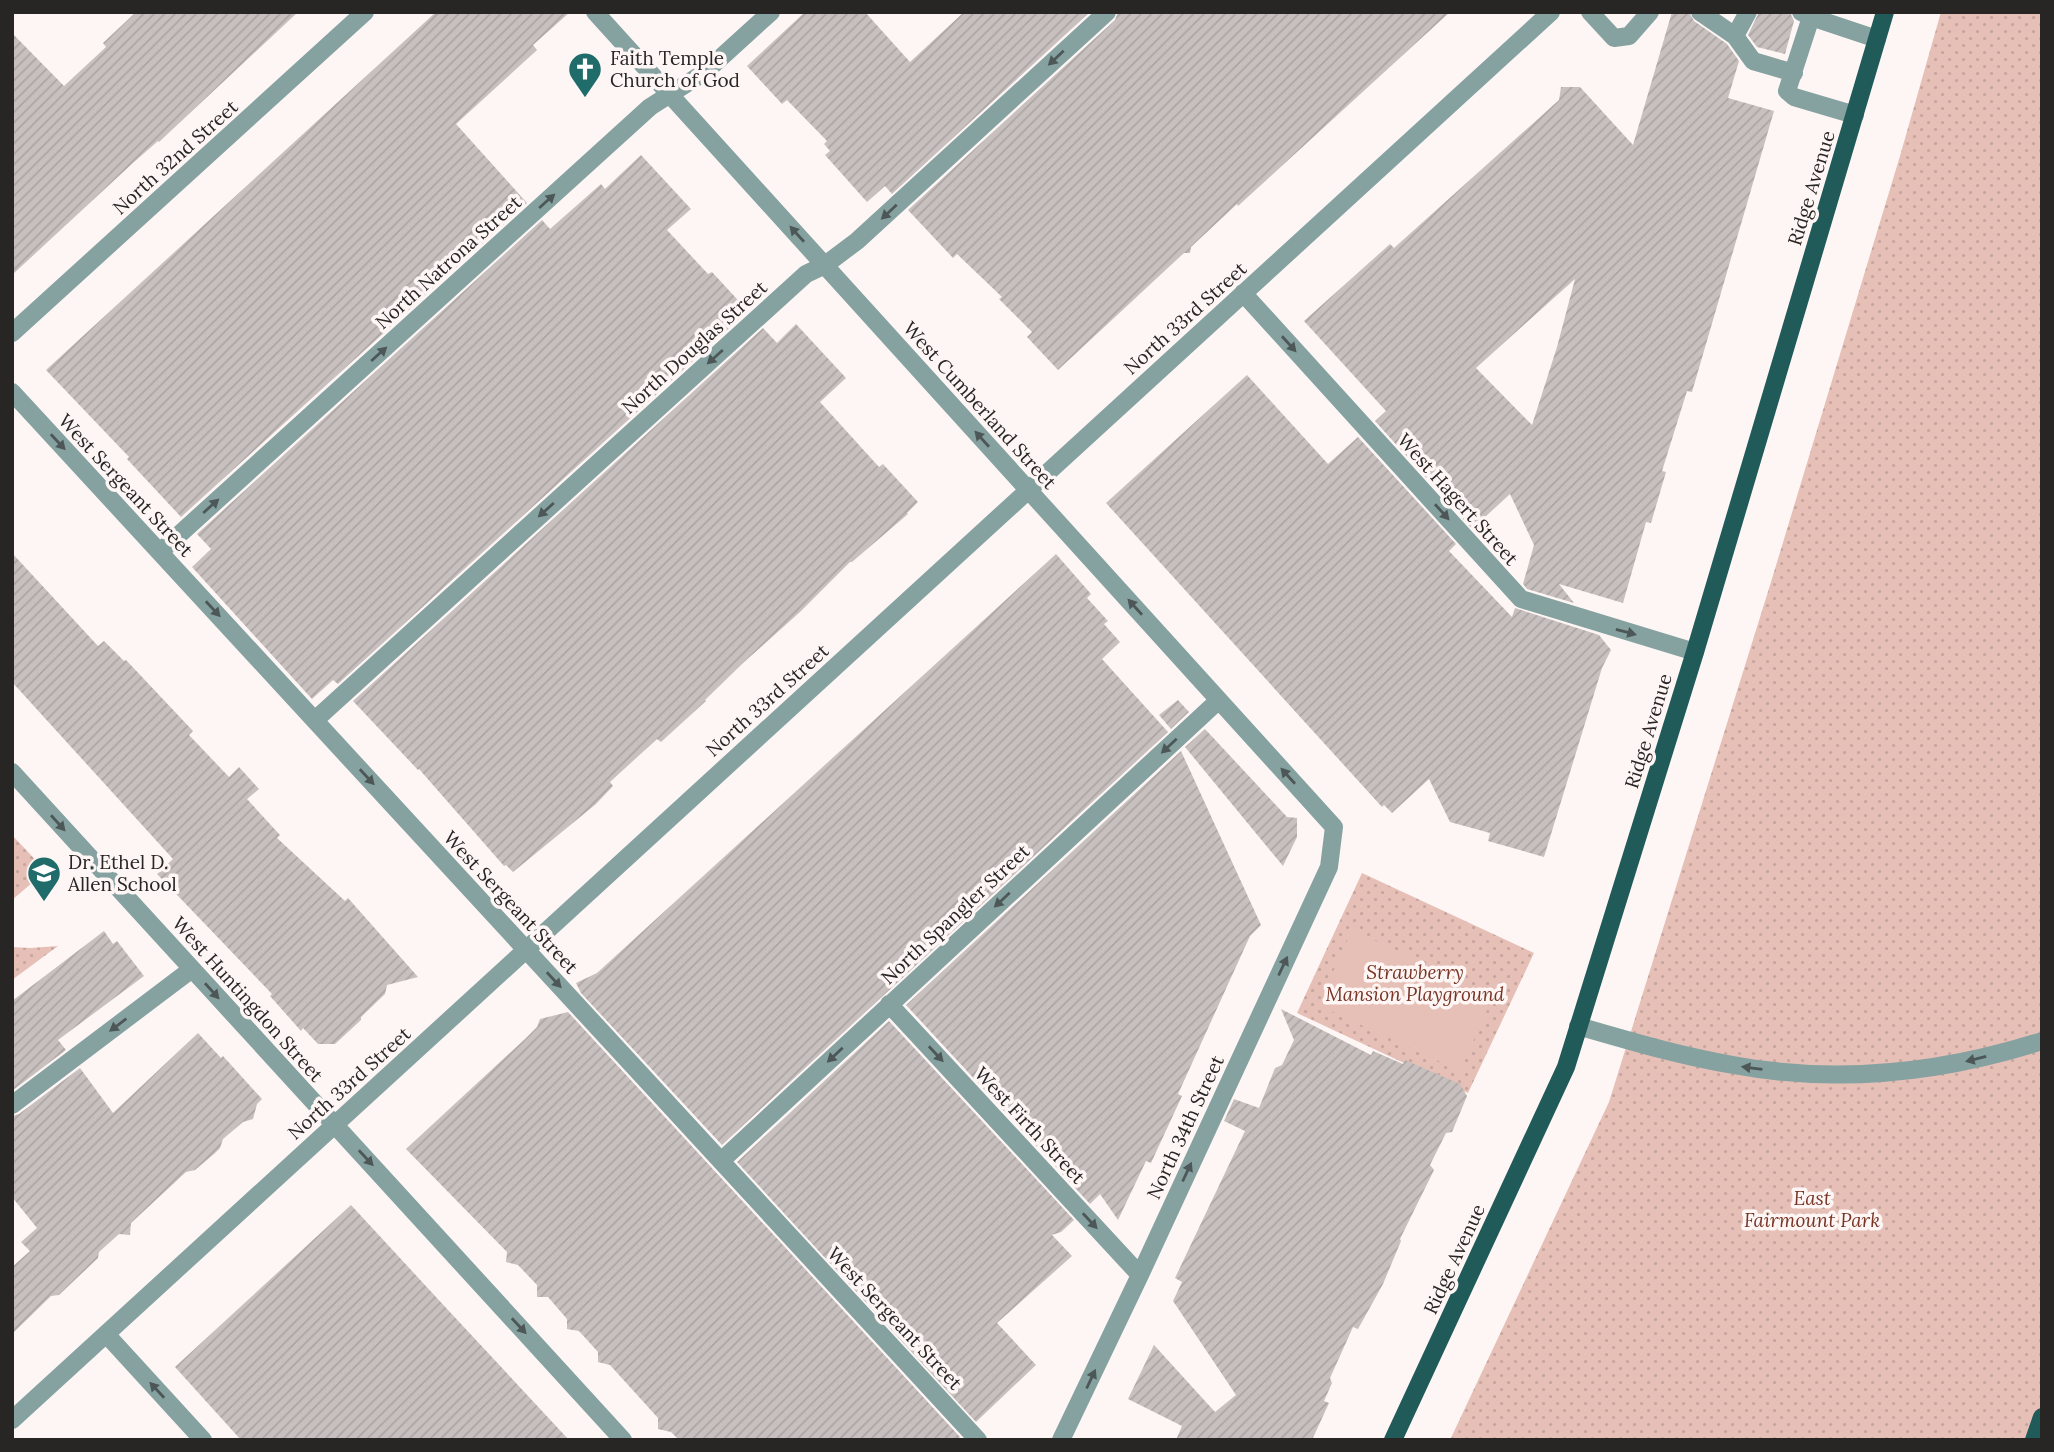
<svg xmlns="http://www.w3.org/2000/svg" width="2054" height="1452" font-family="Lora,serif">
<defs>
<pattern id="green-dots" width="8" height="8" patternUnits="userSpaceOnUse" patternTransform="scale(1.75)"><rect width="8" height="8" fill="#e6c0b7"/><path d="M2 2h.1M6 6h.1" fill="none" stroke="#c5a59d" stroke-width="1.8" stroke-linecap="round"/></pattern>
<pattern id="building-hatch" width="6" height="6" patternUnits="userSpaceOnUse" patternTransform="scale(1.75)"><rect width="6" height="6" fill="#c7c0be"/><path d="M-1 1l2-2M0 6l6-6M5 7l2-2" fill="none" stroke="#aba5a3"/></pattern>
</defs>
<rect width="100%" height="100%" fill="#fdf6f4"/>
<!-- green -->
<path fill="url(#green-dots)" d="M1941,12H2042V1440H1450L1609,1102L1771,582L1900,156Z
M12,835L46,871L12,900Z
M1362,873L1534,953L1468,1093L1297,1013Z
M58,946L12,980V947L30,948Z"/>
<!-- pitch -->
<path fill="#e6c0b7" d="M1352,930L1494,995L1460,1071L1318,1005Z"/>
<!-- building -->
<path fill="url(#building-hatch)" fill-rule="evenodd" d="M136,12H298L159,142L158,141L134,162L12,275V33L64,86L106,47L103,43Z
M436,12H570L533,45L537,50L456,124L527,203L181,517L127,459L129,457L46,370Z
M805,12H865L910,62L964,12H1090L892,194L885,186L867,202L825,155L830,151L824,144L827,141L787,100L782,104L747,66Z
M1118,12H1450L1238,206L1237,204L1191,247L1190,253H1184L1171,265L1058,370L1027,337L1032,332L999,299L1002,297L957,254L953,258L908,210L1115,20Z
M1672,12H1689L1694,21L1727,44L1739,61L1728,98L1774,111L1692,392L1687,391L1662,471L1666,472L1651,523L1646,522L1623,603L1559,584L1574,603L1527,589L1523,584L1534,545L1510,494L1472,529L1375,421L1386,411L1304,321L1390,244L1394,248L1559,100L1561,87H1580L1633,145ZM1575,279L1557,347L1532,425L1476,368Z
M1759,12H1790L1794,21L1785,54L1757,47L1748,35Z
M641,155L691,209L667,230L708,274L712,272L748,311L338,684L333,680L312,699L192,567L211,549L197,534L542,220L550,229L601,184L605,189Z
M796,324L846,378L820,402L879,467L883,464L918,502L907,513L908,514L852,562H850L800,612L743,663L705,700L706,701L661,742L657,739L610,782L613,786L596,804L513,872L506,865L504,866L419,769L418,770L353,701L763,328L777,343Z
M1247,375L1328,464L1358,437L1456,544L1449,551L1512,617L1515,608L1599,635L1611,650L1602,668L1544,857L1488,841L1490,833L1450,822L1429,779L1392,813L1384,805L1382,807L1106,503Z
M12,553L98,646L104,641L124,661L126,660L193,731L189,735L229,777L239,767L259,789L247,799L280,835L277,838L345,901L348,898L418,977L387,985L385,994L361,1017V1020L335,1044H318L303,1028L301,1031L270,996L272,994L157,874L173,859L12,682Z
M1056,554L1091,594L1087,598L1108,621L1104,624L1120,642L1102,659L1168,732L722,1145L581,993L576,983L597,973Z
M1178,700L1189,712L1171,729L1159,715Z
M1205,729L1287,817L1297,818V837L1283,866L1185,747Z
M1181,751L1261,925L1250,936L1178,1094L1182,1096L1151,1163L1146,1161L1118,1220L1100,1194L1090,1204L906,1005Z
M104,931L113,944L117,941L144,976L58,1040L66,1050L12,1091V1001Z
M1281,1009L1371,1055L1373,1051L1403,1064L1405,1060L1460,1084L1467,1096L1452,1132L1446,1133L1430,1165L1434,1170L1400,1239L1401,1241L1383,1284L1358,1329L1353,1327L1330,1378L1332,1383L1324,1401L1329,1403L1312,1440H1176L1182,1426L1128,1399L1154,1345L1215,1412L1236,1395L1173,1301L1182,1282L1175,1278L1245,1131L1224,1121L1234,1099L1259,1108L1275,1068L1282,1065L1294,1040Z
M568,1012L960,1437L957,1440H679L671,1432L658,1429V1418L610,1365L598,1362V1352L579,1331L567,1329V1319L548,1297H537V1285L518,1265L506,1262L507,1252L406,1149L525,1039L537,1027L540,1019Z
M889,1021L1074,1220L1061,1232L1052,1235L1072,1256L997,1323L1036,1365L976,1422L737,1162Z
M198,1033L221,1058L223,1056L262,1099L257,1104L253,1119L243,1122L223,1139L220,1148L214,1154L195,1170L186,1172L131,1223L130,1235L119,1234L99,1252L98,1258L59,1295L51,1296L12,1334V1267L30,1251L21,1242L37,1228L12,1197V1116L19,1114L80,1068L113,1113Z
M351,1205L448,1310L569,1440H241L175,1367Z"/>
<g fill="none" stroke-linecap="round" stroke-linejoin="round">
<!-- minor -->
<path stroke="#85a2a1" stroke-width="18" d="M595,12L1334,827L1329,867L1140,1275L1061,1440
M1590,12L1614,38L1629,36L1650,12
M1700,12L1735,36L1748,12
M1801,12L1811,17L1787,91L1794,97L1855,115
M1811,17L1877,39
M1735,36L1753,61L1794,73
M1243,293L1521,599L1695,652
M12,333L365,12
M12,392L978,1440
M160,552L650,107L705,72L771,12
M315,720L806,274L825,265L857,241L1107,12
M12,772L623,1440
M889,1004L1140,1275
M1578,1026C1630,1041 1680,1056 1733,1065C1836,1084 1942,1073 2042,1041
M12,1105L192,969
M721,1161L1219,700
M106,1334L203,1440
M12,1420L1551,12"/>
<!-- major -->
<path stroke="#205b5a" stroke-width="18" d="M1393,1440L1566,1067L1695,652L1885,12
M2034,1440L2042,1417"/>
</g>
<!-- one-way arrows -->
<defs><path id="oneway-solid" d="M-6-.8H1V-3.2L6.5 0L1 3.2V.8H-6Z" transform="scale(1.75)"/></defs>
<g fill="#4d5757">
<use href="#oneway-solid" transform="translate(1056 58) rotate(137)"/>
<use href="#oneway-solid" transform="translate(547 201) rotate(-42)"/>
<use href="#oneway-solid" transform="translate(889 212) rotate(137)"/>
<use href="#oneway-solid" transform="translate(797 234) rotate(-132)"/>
<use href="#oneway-solid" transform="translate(1289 344) rotate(48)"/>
<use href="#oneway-solid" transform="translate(379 354) rotate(-42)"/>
<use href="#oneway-solid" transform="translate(715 357) rotate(138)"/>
<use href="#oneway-solid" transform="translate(982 439) rotate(-132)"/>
<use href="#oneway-solid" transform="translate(58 442) rotate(47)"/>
<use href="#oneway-solid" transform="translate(211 506) rotate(-42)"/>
<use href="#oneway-solid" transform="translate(546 510) rotate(138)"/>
<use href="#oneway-solid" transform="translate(1442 512) rotate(48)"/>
<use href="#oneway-solid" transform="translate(1135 607) rotate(-132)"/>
<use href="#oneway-solid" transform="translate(213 609) rotate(47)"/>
<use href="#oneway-solid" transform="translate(1626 632) rotate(15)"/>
<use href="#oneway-solid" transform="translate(1169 746) rotate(137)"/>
<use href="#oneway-solid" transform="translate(1288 776) rotate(-132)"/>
<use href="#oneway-solid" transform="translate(367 777) rotate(47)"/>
<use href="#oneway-solid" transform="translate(58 823) rotate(48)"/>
<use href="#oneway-solid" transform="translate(1002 900) rotate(137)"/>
<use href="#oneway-solid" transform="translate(1283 966) rotate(-65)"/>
<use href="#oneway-solid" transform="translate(554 980) rotate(47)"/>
<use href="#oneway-solid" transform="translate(212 991) rotate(48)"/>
<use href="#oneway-solid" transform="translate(118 1025) rotate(143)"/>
<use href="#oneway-solid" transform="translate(936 1054) rotate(47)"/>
<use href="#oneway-solid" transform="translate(835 1055) rotate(137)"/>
<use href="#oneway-solid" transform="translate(1976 1059) rotate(166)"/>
<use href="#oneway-solid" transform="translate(1752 1068) rotate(-173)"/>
<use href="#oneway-solid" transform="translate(366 1158) rotate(47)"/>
<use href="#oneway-solid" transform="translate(1187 1172) rotate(-65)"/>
<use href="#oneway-solid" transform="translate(1090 1221) rotate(47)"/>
<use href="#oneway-solid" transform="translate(519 1326) rotate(47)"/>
<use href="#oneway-solid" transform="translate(1091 1379) rotate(-65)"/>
<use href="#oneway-solid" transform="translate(157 1390) rotate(-133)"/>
</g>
<!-- icons -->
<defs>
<g id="church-pin" transform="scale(1.75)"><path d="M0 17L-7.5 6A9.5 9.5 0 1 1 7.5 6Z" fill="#206c6b" stroke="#fdf6f4"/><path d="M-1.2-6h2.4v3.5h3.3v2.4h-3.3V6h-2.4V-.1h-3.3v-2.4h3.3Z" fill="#fff"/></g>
<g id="school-pin" transform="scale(1.75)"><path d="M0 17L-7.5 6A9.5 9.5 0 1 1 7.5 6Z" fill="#206c6b" stroke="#fdf6f4"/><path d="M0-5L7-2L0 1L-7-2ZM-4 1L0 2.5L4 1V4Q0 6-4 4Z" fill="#fff"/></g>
</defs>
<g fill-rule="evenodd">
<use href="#church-pin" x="585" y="69"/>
<use href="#school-pin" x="44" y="873"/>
</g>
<g text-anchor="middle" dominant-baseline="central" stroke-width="7" stroke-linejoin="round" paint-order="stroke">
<!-- poi labels -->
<g font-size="19" fill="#282525" stroke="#fdf6f4" text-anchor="start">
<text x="610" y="58">Faith Temple<tspan x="610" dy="22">Church of God</tspan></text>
<text x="68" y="862">Dr. Ethel D.<tspan x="68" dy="22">Allen School</tspan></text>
</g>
<!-- street labels -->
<g font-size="19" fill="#282525" stroke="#fdf6f4">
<text transform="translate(175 157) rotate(-42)">North 32nd Street</text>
<text transform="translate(1811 188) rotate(-73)">Ridge Avenue</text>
<text transform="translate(448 262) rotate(-42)">North Natrona Street</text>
<text transform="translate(1185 318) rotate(-42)">North 33rd Street</text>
<text transform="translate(694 347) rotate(-42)">North Douglas Street</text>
<text transform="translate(980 405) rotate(48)">West Cumberland Street</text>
<text transform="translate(126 485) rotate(47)">West Sergeant Street</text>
<text transform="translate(1458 499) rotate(48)">West Hagert Street</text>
<text transform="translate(767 700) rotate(-42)">North 33rd Street</text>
<text transform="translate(1648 731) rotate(-73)">Ridge Avenue</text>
<text transform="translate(511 902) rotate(47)">West Sergeant Street</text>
<text transform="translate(955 914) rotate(-43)">North Spangler Street</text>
<text transform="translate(248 999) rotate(48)">West Huntingdon Street</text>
<text transform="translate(349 1083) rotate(-42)">North 33rd Street</text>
<text transform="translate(1030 1125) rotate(47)">West Firth Street</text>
<text transform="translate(1185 1127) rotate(-65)">North 34th Street</text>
<text transform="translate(1454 1259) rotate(-65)">Ridge Avenue</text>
<text transform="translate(895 1318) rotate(47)">West Sergeant Street</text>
</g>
<!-- park labels -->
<g font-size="19" font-style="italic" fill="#793425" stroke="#fdf6f4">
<text x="1415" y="972">Strawberry<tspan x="1415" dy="22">Mansion Playground</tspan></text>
<text x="1812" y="1198">East<tspan x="1812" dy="22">Fairmount Park</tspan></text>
</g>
</g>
<!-- border -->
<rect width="2054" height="1452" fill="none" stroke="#282525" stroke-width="28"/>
</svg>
